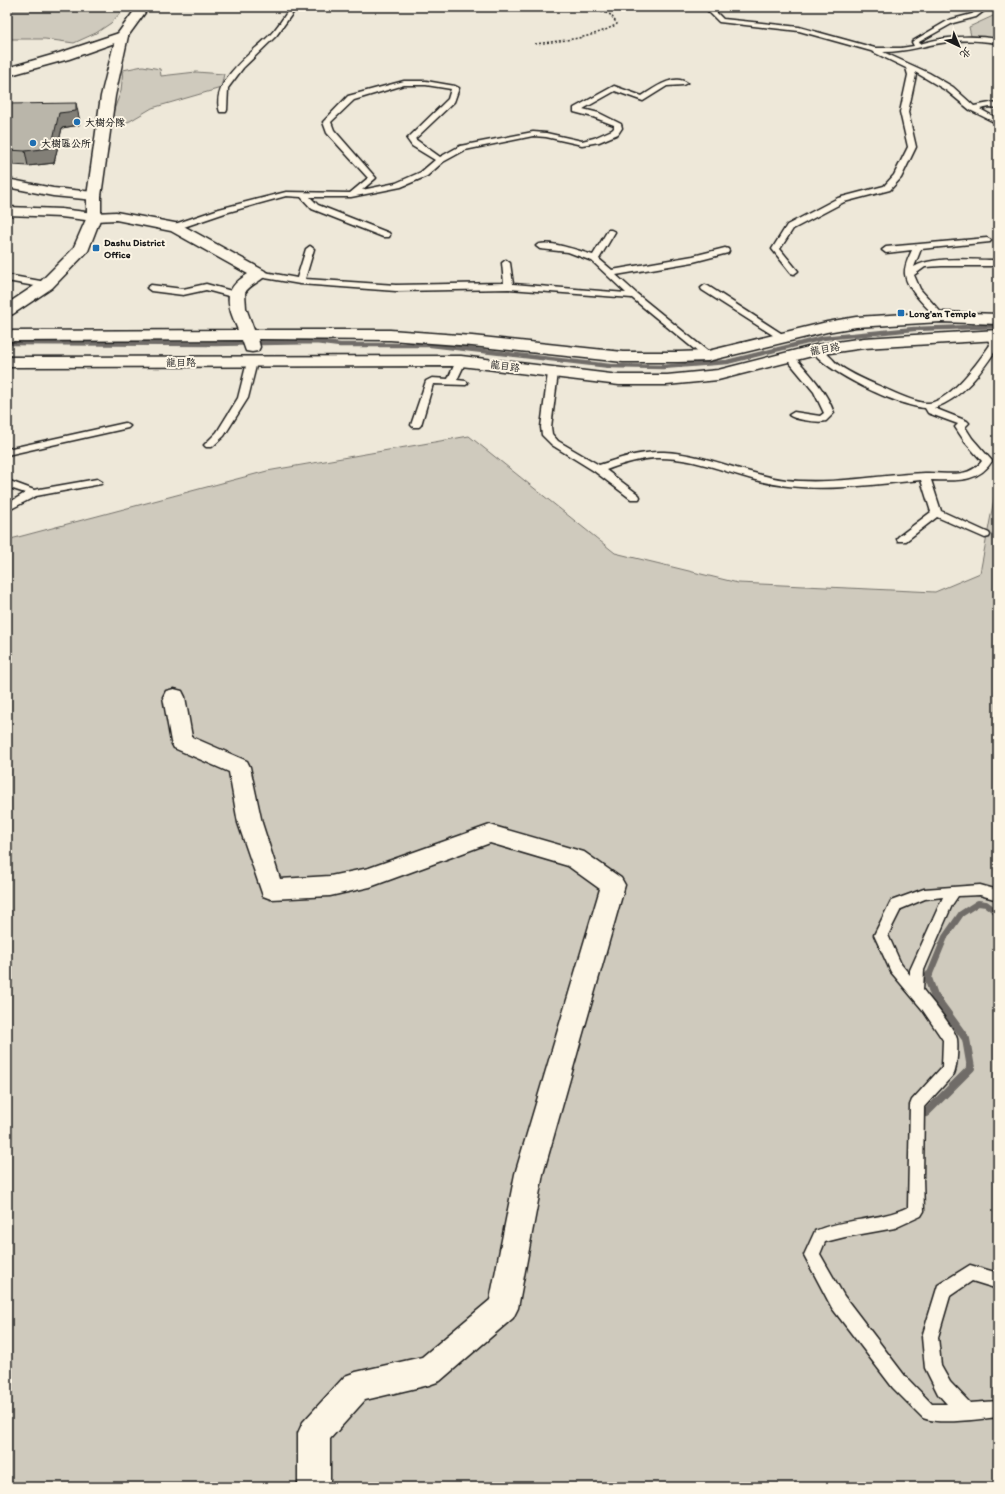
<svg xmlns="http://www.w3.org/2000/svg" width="1005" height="1494" font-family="Itim,'LXGW WenKai TC',sans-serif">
<rect width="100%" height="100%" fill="#eee8d9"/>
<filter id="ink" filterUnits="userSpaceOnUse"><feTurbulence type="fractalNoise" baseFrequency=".025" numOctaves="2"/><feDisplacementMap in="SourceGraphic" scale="8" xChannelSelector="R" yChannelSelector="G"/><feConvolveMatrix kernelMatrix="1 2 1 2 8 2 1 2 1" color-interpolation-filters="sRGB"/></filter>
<g filter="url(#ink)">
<!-- green -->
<path fill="#cfcabd" stroke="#76736c" d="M7,7H126L111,23L96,33L74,43L45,39H7Z
M998,11V38L971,36L969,27L993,16Z
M143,66L160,69L161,76L196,72L224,74L221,88L152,108L130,121L106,131L121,91L123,70Z
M469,436L615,553L738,583L935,592L980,573L998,478V1487H7V540L267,471Z"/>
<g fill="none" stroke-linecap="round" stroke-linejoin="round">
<!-- stream-far2 -->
<path stroke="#6f6c67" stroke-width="4.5" d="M7,343L216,344L316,342L340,345H431L610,366L662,367L727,362L823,338L914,329L998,326"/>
<!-- stream-far1 -->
<path stroke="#6f6c67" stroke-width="6" d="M929,976L945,937L961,914L978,903L986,904L998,913"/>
<!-- stream -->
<path stroke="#6f6c67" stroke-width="8" d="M926,1113L971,1068L966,1039L934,995L928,978L929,975"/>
<!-- service casing -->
<g stroke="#1c1c1c" stroke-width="3">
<path id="service" d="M291,7H297L276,36L243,68L228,88L227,110L226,112H220C209,82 252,53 270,35C278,27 284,16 291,7Z
M704,7H711L723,19L799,27L875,48H901L914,46L912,42L913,41L949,20L972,14L982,7H989L976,17L953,23L919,42L920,44C946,36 971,35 998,39V43C981,41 965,39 948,42C924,45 908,52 883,52L929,73L953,87L974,106L990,103L998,104V108L990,107L980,109L998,119V124L970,110L947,91L915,72L916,75L908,112L916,147L901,178L890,190L844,202L793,229L780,249L798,271L794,274L791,273L772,249L787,225L838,198L884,186L894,175L908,147L900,112L908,75L906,68L871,51L799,31L719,22Z
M404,81H426L455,86L459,88L454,102L415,139L440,157L460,146L533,132L546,133L582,141L594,138L612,130L614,128V125L593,117L574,112V108L614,86L642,96C653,89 674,73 687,83L683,85L667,86L643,101L615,91L583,109L599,113L621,124L622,128L618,134L599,142L582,145L546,137L533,136L465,150L443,162L427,176L401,187L351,197H310L318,205L389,233L390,235L389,237H383L312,209L301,197L286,196L225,213L178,229H172L171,227L172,225L219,209L286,192L350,193L368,178L327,133L323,122L348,96ZM404,85H426L451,89L448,99L407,139L412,146L435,160L421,172L396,183L362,190L376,178L334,130L331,122L354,100Z
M608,230H611L615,232L599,259L612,270L693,256L725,248L728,249L729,251L728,253L693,262L616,275L637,294L711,354L713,356L711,358H705L632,298L509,289L396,291L300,284L259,277L255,274L259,271L297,278L306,249L310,246L314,249L305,279L396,285L504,283L502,263L506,260L510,263L513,284L626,293L592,261L568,252L540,249L536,246C544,238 582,252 593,255Z
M987,238L991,240L990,242L921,249L914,267C932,256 971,260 992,260L996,263L992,266H942L925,267L914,275L920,289L945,317L941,320L938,319C928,308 906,289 905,274C904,266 909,257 912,250L886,253L882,250L886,247Z
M7,275L46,282L50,285L46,288L7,281Z
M206,284L239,293L240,295L236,298L206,290L183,295L151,291L147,288L151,285L183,289Z
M705,285L708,286L787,337L782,340L779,339L702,290L701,288Z
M992,333L997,336L998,347C982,371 963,398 934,408L967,421L969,423L965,427L972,438L992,461C978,484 954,480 931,480L941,511L989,533L990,535L989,537L985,538L937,517L906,541H898L897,539L898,537L931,512L921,480C877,484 833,491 788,486C743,482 701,456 655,458C638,459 622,464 606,470L639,495L640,497L639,499H631L594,471L552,445L542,435L541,427L548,373L553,370L558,373L551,427L552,434L558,441L599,465C620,458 642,451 664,452C706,454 744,474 786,480C833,485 879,475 925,473C945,472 968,480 982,461L965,442L955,427L958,424L928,413L925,408C895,405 830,374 811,350L813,348C822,346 831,358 837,364C852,375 870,382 886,389C897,394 918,404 929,403C950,401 979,361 990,345L987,336Z
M790,354L793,355C809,373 826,390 834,413L826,421C819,423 795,420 789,415L794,412L820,416L824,413L814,392L785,357Z
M461,358L466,361L457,380L466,381L468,383L466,385L433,384L421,425L419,427H413L411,425L426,381L432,378L448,379L456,361Z
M252,359L257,362L248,398L224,436L212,447H206L204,445L217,432L238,398L247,362Z
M125,423L130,426L128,428L7,455V449Z
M97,479L102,482L101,484L36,496L7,511V504L25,493L7,487V480L34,490Z
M980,885L998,890V900L980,895L958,896L952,905L924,970L923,990C930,999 955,1029 957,1039C958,1047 957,1067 954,1074L924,1107L923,1178L924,1211L921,1216L895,1228L845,1237L825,1242L820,1254L844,1296L905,1376L932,1404H947L938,1394L925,1368L922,1337L938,1285L970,1265L998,1273V1289L972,1281L950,1296L938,1337L941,1366L950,1382L970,1403L998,1401V1417C979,1419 940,1425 923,1418L893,1388L832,1308L804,1255L815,1231C845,1218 879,1221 908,1207L910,1105L912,1100L942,1067L943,1040L922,1009L891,972L874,935L891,901L924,889ZM943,897L910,970V975L901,964L888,935L901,909L925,899Z"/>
</g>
<!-- minor casing -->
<g stroke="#1c1c1c" stroke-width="3">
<path id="minor" d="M122,32L126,33L128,36L126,39L69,59L7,76V68L59,53Z
M7,179L53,188L94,192L99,193L101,196L99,199L94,200L53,196L7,187Z
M7,207L61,209L94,213L116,212L180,224L265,271L267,274C261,282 250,284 245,293L246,308L254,330H390L472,336L623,352H678L708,351L827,322L856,317L941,312L998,314V324L941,322L856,327L827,332L708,361L678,362H623L472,346L390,340L258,339L260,347L258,351L252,352L246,351L242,340L7,341V331L238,330C227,304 221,290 248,274L171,231L116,220L94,221L61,217L7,215Z
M998,330V340L864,348L816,355L718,380L667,385H619L461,366L7,367V357L461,356L619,375H667L718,370L816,345L864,338Z
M174,689L182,691L185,697L192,737L247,761L250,767L262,823L280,879L330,876L369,868L490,825L584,852L621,878L625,885L543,1174L518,1308L513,1318L440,1381L429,1385L365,1400L330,1439V1487H298V1433L303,1422L345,1376L356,1372L422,1357L490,1300L515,1174L600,889L568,866L490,843L370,887L330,896L271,899L263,896L238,823L229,772L174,748L171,742L163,697L166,691Z"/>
</g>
<!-- tertiary casing -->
<g stroke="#1c1c1c" stroke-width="3">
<path id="tertiary" d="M137,7H149L128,36L115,96L101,196V217L88,251L52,288L13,314L7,316V304L40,282L73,249L87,217V196L101,96L116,36Z"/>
</g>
<!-- path -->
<path stroke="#1c1c1c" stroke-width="1.5" stroke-dasharray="2 2" stroke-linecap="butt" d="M535,44C564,40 592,39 617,24L611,15L589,7"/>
<!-- service -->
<use href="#service" fill="#fcf5e5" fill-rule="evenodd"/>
<!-- minor -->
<use href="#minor" fill="#fcf5e5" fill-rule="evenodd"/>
<!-- tertiary -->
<use href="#tertiary" fill="#fcf5e5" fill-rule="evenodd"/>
</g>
<!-- wall -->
<path fill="#a09d92" stroke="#1c1c1c" d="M7,104L79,117V125L62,128L54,163L28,166L13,165L11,158H7Z"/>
<!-- shaded-wall -->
<path fill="#827f77" stroke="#1c1c1c" d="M76,103L79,117V125L62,128L54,163L28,166L25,151L59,113Z"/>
<!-- building -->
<path fill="#bab6aa" stroke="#1c1c1c" d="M76,103V111L59,113L51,148L25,151L9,150L8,143H7V104Z"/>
</g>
<!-- markers -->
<g fill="#1f6fb2" stroke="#fcf5e5" stroke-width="1.5">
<circle cx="77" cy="122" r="4"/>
<circle cx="33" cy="143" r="4"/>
<rect x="92" y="244" width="8" height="8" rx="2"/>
<rect x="897" y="309" width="8" height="8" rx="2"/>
</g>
<g text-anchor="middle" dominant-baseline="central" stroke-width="4" stroke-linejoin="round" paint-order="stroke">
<!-- far-poi labels -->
<g font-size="10" font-weight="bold" fill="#1c1c1c" stroke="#fcf5e5" text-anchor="start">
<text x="85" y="122">大樹分隊</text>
<text x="41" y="143">大樹區公所</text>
<text x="104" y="242">Dashu District<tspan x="104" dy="12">Office</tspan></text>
<text x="909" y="313">Long'an Temple</text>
</g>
<!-- far-street labels -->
<g font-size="10" fill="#1c1c1c" stroke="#fcf5e5">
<text transform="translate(825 349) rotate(-10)">龍目路</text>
<text x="181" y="362">龍目路</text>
<text transform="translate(505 366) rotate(8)">龍目路</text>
</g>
</g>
<!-- margin -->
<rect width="1005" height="1494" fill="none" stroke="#fcf5e5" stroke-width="24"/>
<rect x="12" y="12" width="981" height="1470" fill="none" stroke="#1c1c1c" stroke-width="1.5" filter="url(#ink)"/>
<!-- north arrow -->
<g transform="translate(959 46) rotate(136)" stroke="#fcf5e5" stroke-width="3" paint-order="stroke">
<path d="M0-3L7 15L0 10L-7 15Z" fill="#1c1c1c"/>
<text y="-6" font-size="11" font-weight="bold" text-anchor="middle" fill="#1c1c1c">北</text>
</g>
</svg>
